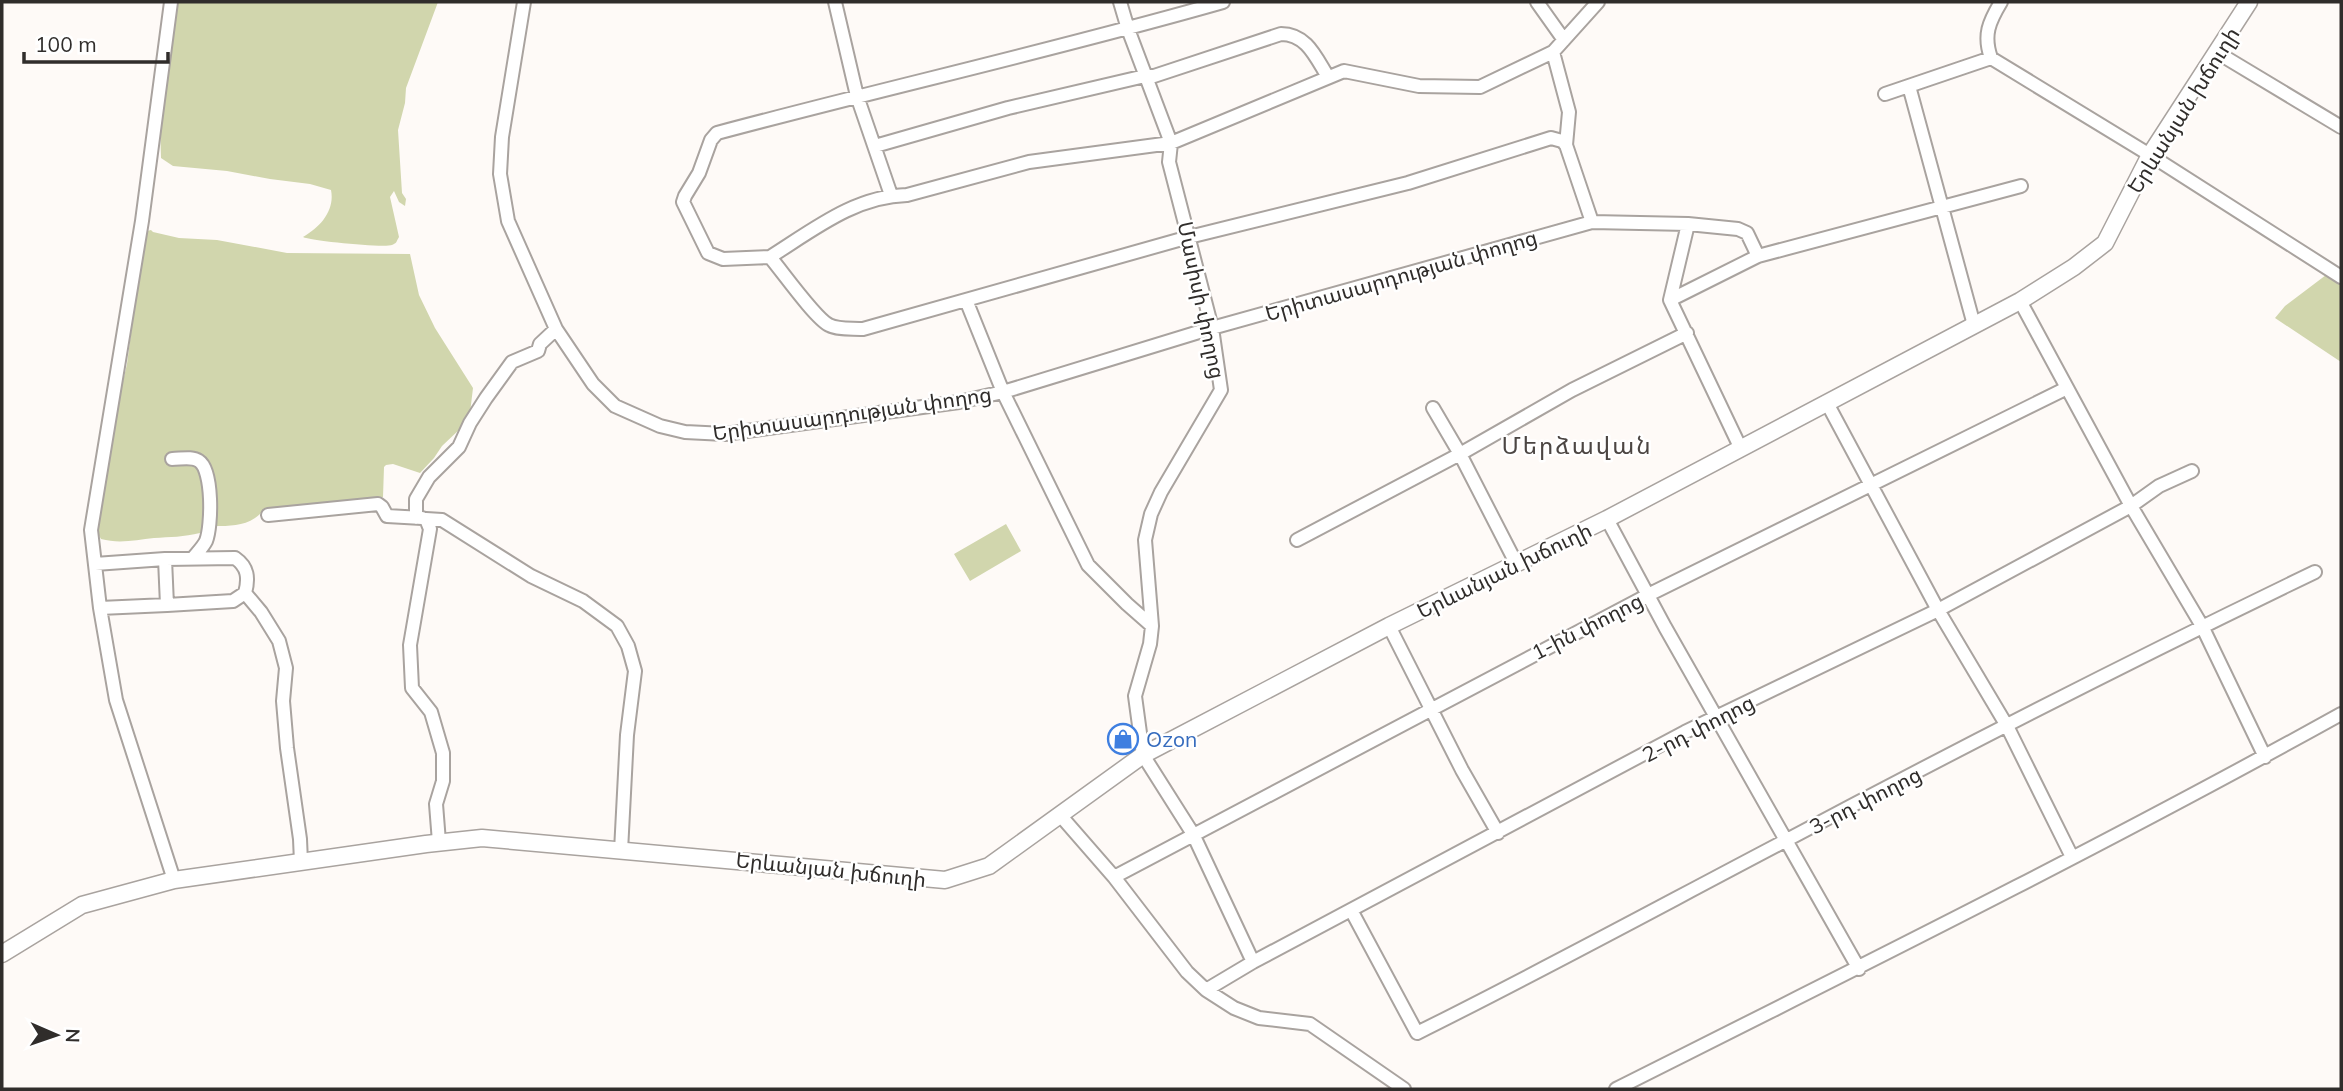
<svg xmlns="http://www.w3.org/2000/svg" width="2343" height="1091" font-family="Mulish,'Noto Sans Armenian',sans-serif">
<rect width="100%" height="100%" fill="#fefaf7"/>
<!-- green -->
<path fill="#d1d6ad" d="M176,2H438L406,88L405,103L398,130L402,193L406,199L405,206L399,202L394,191L390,197L399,237C396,242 397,243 392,245C384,248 311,241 303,237C321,227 335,210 331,190L310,184L270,179L227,171L173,166L161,158L160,124L171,38L174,34Z
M151,230L153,232L179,238L217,240L287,253L410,254L419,295L435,328L473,388L470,413L461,428L442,446L434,458L420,473L393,464L386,465L384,467L383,497L270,508C263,510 261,514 255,518C243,526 229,526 215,526L206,466L188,461L199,467L206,486L203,529L200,533C184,537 170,537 154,538C136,540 119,544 101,539L97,532L98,517L120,394L127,364L142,248L147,231Z
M2330,272L2341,280V362L2275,318L2285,306Z
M1006,524L1021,551L970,581L954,554Z"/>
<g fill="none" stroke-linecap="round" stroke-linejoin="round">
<!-- minor casing -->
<g stroke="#a9a39f" stroke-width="16">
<path id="minor" d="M171,2L142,221L91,530L100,608L116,700L174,880
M524,2L502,137L500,174L508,221L556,329L593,384L615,406L660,426L685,432L725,434L959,402L1003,392L1212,328L1592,222L1688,224L1738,229L1747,233L1758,256
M835,2L857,96L891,195
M1120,2L1128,29L1171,143L1169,162L1212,328L1221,390L1161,492L1151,514L1145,540L1152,626L1150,644L1135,696L1143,755L1193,834L1253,962
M1223,2C1055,50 885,88 717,133L711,140L699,173L685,196L683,202L708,253L723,259L770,257C782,271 815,318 829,325C838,330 853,328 863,329L1189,237L1408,183L1551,138L1562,141L1566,145L1592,222
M1537,2L1564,40
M1553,52L1569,112L1566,145
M2218,53L2341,127
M1991,58C1983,35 1989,22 2001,2
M1909,86L1974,325
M1885,94L1991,58L2150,155L2341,277
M875,146L1008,108L1145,76H1154L1281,34C1307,34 1316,58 1328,77
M1688,224L1670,300L1741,449
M770,257C813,230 855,196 907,195L1029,162L1171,143L1344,71L1419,86L1480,87L1553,52L1598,2
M966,300L1003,392L1088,565L1127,604L1152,626
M1670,300L1758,256L2021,186
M2020,301L2131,506L2202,626L2265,757
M1827,403L1938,610L2007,726L2072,857
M1433,408L1460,454L1516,563
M172,459C181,459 192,456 199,461C213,470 212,526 206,541C203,547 197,553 193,558
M268,515L378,504L382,507L387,516L422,518
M416,518V499L429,477L459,447L470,423L486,398L512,362L538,351L540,344L556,329
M1607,519L1665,627L1859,969
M1297,540L1460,454L1572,390L1687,333
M165,559L235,558C248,567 249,578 245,593L233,601L167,605
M95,564L165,559L167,605L100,608
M245,593L261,612L279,641L286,668L283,701L287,748L300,839L301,862
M1389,626L1462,770L1498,833
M1060,815L1114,877L1187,972L1206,990L1234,1008L1259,1018L1310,1024L1404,1089
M439,842L436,804L443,781V753L431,712L412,688L410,645L430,529L426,519L442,520L531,576L583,601L617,626L628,646L635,671L627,735L621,851
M1114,877L1648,595L2067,388
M1351,910L1417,1033C1540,972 1661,906 1783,842C1958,749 2136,658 2315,572
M1206,990L1253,962L1685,732L1938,610L2131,506L2159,486L2192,471
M1616,1089C1859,967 2103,846 2341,714"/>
</g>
<!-- secondary casing -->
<g stroke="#a9a39f" stroke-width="19">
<path id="secondary" d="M2,954L82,905L174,880L426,844L482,838L945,880L989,866L1143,755L1389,626L1607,519L2020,301L2074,267L2105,243L2150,155L2249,2"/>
</g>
<!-- minor -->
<use href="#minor" stroke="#fff" stroke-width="12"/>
<!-- secondary -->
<use href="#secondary" stroke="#fff" stroke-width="16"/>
</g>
<!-- icons -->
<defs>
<g id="shop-ring" transform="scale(1.575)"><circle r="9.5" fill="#fff" stroke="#3f7fe0" stroke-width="1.5"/><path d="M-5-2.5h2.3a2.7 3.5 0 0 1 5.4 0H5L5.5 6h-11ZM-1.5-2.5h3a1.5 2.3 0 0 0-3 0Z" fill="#3f7fe0"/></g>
</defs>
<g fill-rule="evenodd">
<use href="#shop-ring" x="1123" y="739"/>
</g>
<g text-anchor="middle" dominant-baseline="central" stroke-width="5" stroke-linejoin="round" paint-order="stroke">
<!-- street labels -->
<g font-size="21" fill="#302d2b" stroke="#fff">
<text transform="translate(2183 110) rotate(-58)">Երևանյան խճուղի</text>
<text transform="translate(1401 275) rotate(-16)">Երիտասարդության փողոց</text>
<text transform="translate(1202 300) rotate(78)">Մասիսի փողոց</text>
<text transform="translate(852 413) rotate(-8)">Երիտասարդության փողոց</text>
<text transform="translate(1504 570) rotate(-26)">Երևանյան խճուղի</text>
<text transform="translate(1587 626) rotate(-27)">1-ին փողոց</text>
<text transform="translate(1698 728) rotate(-27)">2-րդ փողոց</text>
<text transform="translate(1865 800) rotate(-27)">3-րդ փողոց</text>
<text transform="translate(831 869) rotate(6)">Երևանյան խճուղի</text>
</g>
<!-- shop labels -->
<g font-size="21" fill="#366cbe" stroke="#fff" text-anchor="start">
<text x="1146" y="739">Ozon</text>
</g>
<!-- quarter labels -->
<g font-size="24" letter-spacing="2" fill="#4c4643" stroke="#fff">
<text x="1577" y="445">Մերձավան</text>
</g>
</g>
<!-- border -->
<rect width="2343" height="1091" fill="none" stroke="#302d2b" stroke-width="7"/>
<!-- north arrow -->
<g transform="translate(56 1035) rotate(92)" stroke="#ffffff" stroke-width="5" paint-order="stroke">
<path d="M0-5L12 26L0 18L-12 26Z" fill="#302d2b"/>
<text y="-10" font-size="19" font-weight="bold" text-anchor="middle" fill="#302d2b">N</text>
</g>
<!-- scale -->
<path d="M24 52v10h144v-10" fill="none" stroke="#302d2b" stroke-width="3.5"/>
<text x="35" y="52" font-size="21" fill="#302d2b" stroke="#ffffff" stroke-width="5" paint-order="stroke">100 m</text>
</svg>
